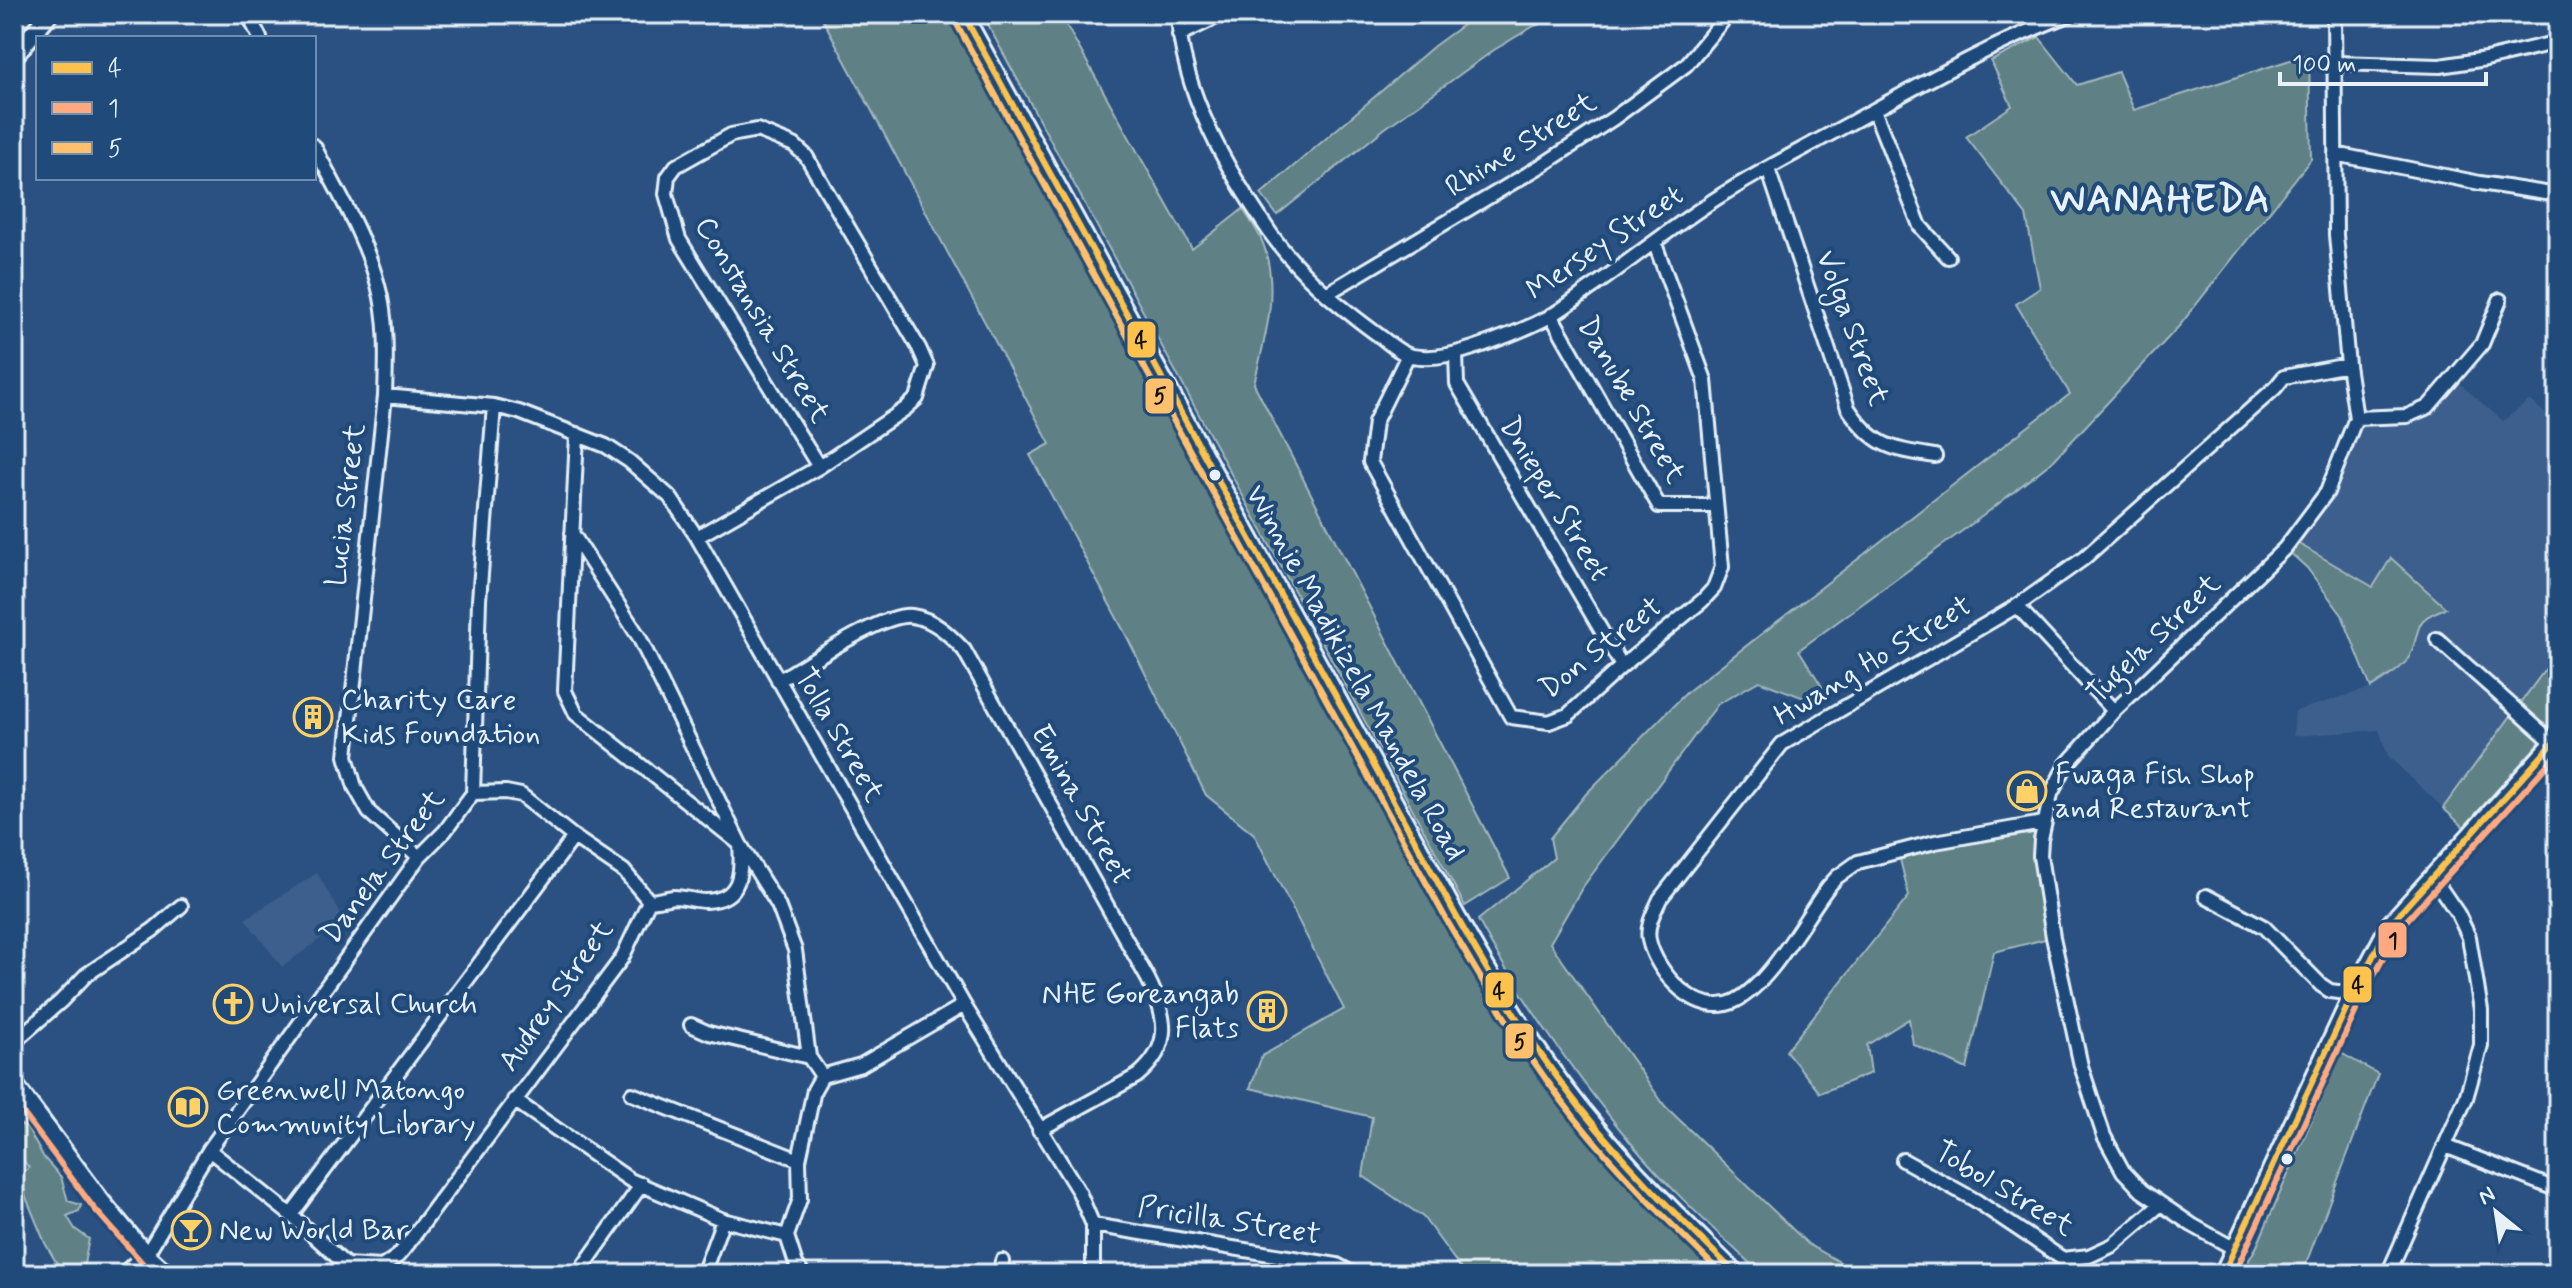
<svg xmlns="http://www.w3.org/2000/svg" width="2572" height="1288" font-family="Mynerve,sans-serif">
<rect width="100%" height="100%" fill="#2a5181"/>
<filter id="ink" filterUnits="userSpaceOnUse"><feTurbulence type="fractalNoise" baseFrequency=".0125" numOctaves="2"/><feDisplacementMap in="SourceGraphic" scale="16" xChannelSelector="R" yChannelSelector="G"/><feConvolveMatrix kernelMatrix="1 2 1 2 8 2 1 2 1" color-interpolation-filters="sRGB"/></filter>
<g filter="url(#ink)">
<!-- built -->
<path fill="#3c5e8d" d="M2453,378L2503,421L2530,400L2558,425V652L2443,808L2388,756L2379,730L2293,736L2295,711L2371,688L2415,637L2420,622L2431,614L2445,608L2392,558L2373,587L2292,540L2327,492L2356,418L2407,416Z
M317,873L345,921L282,967L245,919Z"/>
<!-- green -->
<path fill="#5e8084" stroke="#a3b8be" stroke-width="2" d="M820,14H963L1270,576L1564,1088L1736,1274H1465L1423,1217L1363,1176L1372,1117L1250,1088L1262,1056L1344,1009L1254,834L1206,795L1127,637L1030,455L1050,444Z
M982,14H1060L1192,249L1243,209C1251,222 1263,238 1266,253C1278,298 1264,341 1254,384L1510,878L1465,906Z
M1478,14H1572L1534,26L1494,50L1384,129L1277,215L1261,194L1434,46Z
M2039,37L2077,85L2118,72L2134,110L2309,54L2311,159L2180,325L2054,460L1984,515L1799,650L1823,688L1804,698L1759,681L1718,704L1582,888L1550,943L1665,1106L1808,1244L1861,1274H1761C1717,1232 1670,1190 1631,1143C1574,1073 1520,999 1478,920L1554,858L1550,838L1586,794L1687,692L2070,394L2016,304L2040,288L2026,215L1966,137L2012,106L1991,61Z
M2292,540L2373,587L2391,558L2446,608C2410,621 2423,627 2410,655C2405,668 2382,680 2371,688L2342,615L2307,568L2285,548Z
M2558,652V722L2464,827L2443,808Z
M2043,823L2053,937L1994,952L1967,1069L1913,1044L1909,1019L1867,1045L1871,1073L1820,1093L1786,1051L1909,896L1898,851Z
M2341,1053L2378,1074L2302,1274H2241L2257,1246Z
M14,1121L27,1128L44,1158L61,1177L68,1201L81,1205L79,1211L67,1216L75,1229L89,1239L82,1274H63L45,1243L20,1183L23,1175L21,1173L29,1168L14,1148Z"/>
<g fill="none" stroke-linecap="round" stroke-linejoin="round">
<!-- street casing -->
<g stroke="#e8f1f8" stroke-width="18">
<path id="street" d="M248,14L260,38
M1178,14C1182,93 1227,170 1271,234C1301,276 1340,307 1381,337C1390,344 1401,354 1412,356C1437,360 1459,353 1482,345C1505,337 1528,328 1549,317C1565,308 1579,296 1594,286C1635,257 1675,225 1717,198C1761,170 1809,146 1854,121C1925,82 1996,42 2071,14
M1179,35L1223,14
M2335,63L2440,66L2486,59L2558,42
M1874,110L1920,226L1948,257
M757,130L794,145L806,156L919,348L927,366L917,398L905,409L819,467L679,239L666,194L668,177L676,166L731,135Z
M314,146C337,191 365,236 378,285C388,320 386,361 385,396L346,756L355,787L369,812L419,857
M2335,154L2480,183L2558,195
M1768,169L1848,408C1874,447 1891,449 1935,456
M1326,294L1544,164L1614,118L1686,65L1725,18
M1551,315L1659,506H1716
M1456,354L1457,384L1622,666
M1408,355L1375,422L1370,462L1511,717L1549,722L1568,715L1622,666L1702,601L1714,588L1722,567L1705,380L1655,244
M385,396L494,406L519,412L606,446L629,461L670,497L697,537L964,1005L1079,1192L1093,1225V1274
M2356,418L2407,416L2428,407L2482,344L2500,300
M577,434L565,691L576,714L740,844C742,871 742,900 706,901C695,901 685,897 674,897C665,898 657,901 649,901
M572,533L639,637L740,844L778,905L795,950L809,1057L822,1076
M697,537L819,467
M2017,606L2114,711
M2437,639L2558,747
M778,681C806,665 883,612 912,616C934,619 950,635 964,650L1148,979C1167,1017 1173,1046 1137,1076L1039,1130
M2043,823L1935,842L1858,862L1837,877L1828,887C1803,920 1771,983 1735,1001C1698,1019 1656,973 1649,940C1646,926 1654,912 1660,899L1782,744L2017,606L2083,559L2275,388L2284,377L2348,365
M2206,896L2264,927L2321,985L2330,991L2353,994
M691,1025L709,1033L809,1057
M14,1042L61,1001L86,975L153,930L181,906
M632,1094L799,1160
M514,1100L630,1180L723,1220L787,1236
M2445,1146L2558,1190
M209,1150L291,1215L346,1265L382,1267L398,1256L407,1245L622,958L649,901L624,871L574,837L521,795L506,792L473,793
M1903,1160L1975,1200L2063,1259L2089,1256L2113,1245L2160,1205
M291,1215L574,837
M1093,1225L1337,1265L1354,1274
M2235,1249L2192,1225L2142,1191L2123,1171L2104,1136L2081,1066L2053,937L2040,856L2041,840L2051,794L2066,765L2114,711L2285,548L2327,492L2356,418L2348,365L2336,235L2334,14
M146,1255L209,1150L419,857L445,831L473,793L479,600L494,406
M578,1274L642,1184
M703,1274L723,1220
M803,1274L796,1264L787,1236L800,1199L799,1160L814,1090L822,1076L861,1065L964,1005
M1000,1274L1002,1261
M2388,1274L2466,1098L2481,1045V1010L2469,937L2458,914L2432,876"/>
</g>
<!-- secondary casing -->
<g stroke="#e8f1f8" stroke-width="22">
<path id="secondary" d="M963,14L1455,914C1489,974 1524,1035 1566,1090C1616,1157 1677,1215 1736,1274
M14,56L49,14
M14,1084L101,1201L146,1255L167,1274
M126,1274L146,1255
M2223,1274L2353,994L2390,924L2558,738"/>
</g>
<!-- street -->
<use href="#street" stroke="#1f4a7a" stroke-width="12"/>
<!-- secondary -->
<use href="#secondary" stroke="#1f4a7a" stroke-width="16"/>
<!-- bus-1 casing -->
<g stroke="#1f4a7a" stroke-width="12">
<path id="bus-1" d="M963,14L1455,914C1494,983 1535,1052 1585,1114C1631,1171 1684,1222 1736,1274
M2223,1274L2353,994L2390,924L2558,738"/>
</g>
<!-- bus-2 casing -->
<g stroke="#1f4a7a" stroke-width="12">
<path id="bus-2" d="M14,1101L93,1207L152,1274
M2234,1274L2362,998L2398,930L2558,753"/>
</g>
<!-- bus-3 casing -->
<g stroke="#1f4a7a" stroke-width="12">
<path id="bus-3" d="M954,19L1446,919C1486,988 1526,1056 1575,1118C1620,1174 1671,1224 1722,1274"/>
</g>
<!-- bus-1 -->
<use href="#bus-1" stroke="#fcc24d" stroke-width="6"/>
<!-- bus-2 -->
<use href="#bus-2" stroke="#ffa980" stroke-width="6"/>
<!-- bus-3 -->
<use href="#bus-3" stroke="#ffc06d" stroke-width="6"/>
</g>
</g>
<!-- icons -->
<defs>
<g id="building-ring" transform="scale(2)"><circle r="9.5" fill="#1f4a7a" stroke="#ffd166" stroke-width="1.5"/><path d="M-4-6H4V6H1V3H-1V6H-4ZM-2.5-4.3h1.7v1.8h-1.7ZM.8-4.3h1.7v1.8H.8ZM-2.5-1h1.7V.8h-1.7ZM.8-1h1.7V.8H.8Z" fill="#ffd166"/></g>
<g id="shop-ring" transform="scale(2)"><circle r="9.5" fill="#1f4a7a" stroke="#ffd166" stroke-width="1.5"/><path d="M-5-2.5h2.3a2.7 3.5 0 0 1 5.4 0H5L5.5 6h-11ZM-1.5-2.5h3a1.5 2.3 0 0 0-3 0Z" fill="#ffd166"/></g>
<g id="church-ring" transform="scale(2)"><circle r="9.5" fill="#1f4a7a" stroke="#ffd166" stroke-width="1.5"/><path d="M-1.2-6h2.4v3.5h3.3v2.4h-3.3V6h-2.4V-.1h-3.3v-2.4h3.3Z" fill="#ffd166"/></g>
<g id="library-ring" transform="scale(2)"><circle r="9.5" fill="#1f4a7a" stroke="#ffd166" stroke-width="1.5"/><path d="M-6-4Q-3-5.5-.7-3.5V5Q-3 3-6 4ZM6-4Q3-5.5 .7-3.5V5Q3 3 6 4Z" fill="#ffd166"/></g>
<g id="bar-ring" transform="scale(2)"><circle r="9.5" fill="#1f4a7a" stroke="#ffd166" stroke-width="1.5"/><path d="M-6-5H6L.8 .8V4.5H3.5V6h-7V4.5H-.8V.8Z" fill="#ffd166"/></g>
</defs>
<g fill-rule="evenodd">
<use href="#building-ring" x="313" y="717"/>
<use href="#shop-ring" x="2027" y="791"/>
<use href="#church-ring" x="233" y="1004"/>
<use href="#building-ring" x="1267" y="1011"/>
<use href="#library-ring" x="188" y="1107"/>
<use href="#bar-ring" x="191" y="1230"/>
</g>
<!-- markers -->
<g fill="#e8f1f8" stroke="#1f4a7a" stroke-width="3">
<circle cx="1215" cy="475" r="7"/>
<circle cx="2287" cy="1159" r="7"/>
</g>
<g text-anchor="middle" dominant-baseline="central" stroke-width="8" stroke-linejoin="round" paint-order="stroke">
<!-- street labels -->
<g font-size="30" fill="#e8f1f8" stroke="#1f4a7a">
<text transform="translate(1521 145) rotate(-32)">Rhine Street</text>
<text transform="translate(1605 243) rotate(-34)">Mersey Street</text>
<text transform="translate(762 320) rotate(59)">Constansia Street</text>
<text transform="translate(1852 328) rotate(70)">Volga Street</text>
<text transform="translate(1631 400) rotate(60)">Danube Street</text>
<text transform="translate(1554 499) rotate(59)">Dnieper Street</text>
<text transform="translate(346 505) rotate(-83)">Lucia Street</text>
<text transform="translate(2154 639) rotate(-44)">Tugela Street</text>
<text transform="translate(1601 648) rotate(-38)">Don Street</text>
<text transform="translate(1873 661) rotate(-31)">Hwang Ho Street</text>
<text transform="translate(1355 673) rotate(61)">Winnie Madikizela Mandela Road</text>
<text transform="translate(839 735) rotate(60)">Tolla Street</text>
<text transform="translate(1081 805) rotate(61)">Emina Street</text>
<text transform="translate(383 867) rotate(-53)">Danela Street</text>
<text transform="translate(556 996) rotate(-55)">Audrey Street</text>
<text transform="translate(2004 1189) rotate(31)">Tobol Street</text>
<text transform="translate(1229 1221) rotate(9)">Pricilla Street</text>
</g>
<!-- poi labels -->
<g font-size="30" fill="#e8f1f8" stroke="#1f4a7a" text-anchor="start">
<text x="341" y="700">Charity Care<tspan x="341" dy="34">Kids Foundation</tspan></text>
<text x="2055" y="774">Fwaga Fish Shop<tspan x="2055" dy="34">and Restaurant</tspan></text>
<text x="1239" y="994" text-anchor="end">NHE Goreangab<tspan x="1239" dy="34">Flats</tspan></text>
<text x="261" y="1004">Universal Church</text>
<text x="216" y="1090">Greenwell Matongo<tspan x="216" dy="34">Community Library</tspan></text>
<text x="219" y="1230">New World Bar</text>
</g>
<!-- district labels -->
<g font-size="38" font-weight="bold" letter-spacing="2" fill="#e8f1f8" stroke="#1f4a7a">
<text x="2161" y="200">WANAHEDA</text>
</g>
</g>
<g stroke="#1f4a7a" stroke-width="3">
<rect x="1126" y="320" width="31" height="39" rx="8" fill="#fcc24d"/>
<rect x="1144" y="377" width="31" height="38" rx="8" fill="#ffc06d"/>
<rect x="2377" y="921" width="31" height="38" rx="8" fill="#ffa980"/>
<rect x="2342" y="965" width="31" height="39" rx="8" fill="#fcc24d"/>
<rect x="1484" y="971" width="31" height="38" rx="8" fill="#fcc24d"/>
<rect x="1504" y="1022" width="31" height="38" rx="8" fill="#ffc06d"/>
</g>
<g font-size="22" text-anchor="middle" font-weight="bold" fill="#111">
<text x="1141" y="347">4</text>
<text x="1160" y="403">5</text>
<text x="2393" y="948">1</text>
<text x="2358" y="992">4</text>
<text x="1499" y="998">4</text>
<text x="1520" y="1049">5</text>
</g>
<!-- margin -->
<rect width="2572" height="1288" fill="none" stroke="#1f4a7a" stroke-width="48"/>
<rect x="24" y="24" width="2524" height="1240" fill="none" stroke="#e8f1f8" stroke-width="3" filter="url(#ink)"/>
<!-- legend -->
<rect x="36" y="36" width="280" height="144" fill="#1f4a7a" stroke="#6f8dac" stroke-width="2"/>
<rect x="52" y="62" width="40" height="12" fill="#fcc24d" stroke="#6f8dac" stroke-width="2"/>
<text x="108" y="76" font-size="24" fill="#e8f1f8">4</text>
<rect x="52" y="102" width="40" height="12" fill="#ffa980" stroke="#6f8dac" stroke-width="2"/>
<text x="108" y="116" font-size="24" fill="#e8f1f8">1</text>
<rect x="52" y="142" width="40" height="12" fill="#ffc06d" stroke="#6f8dac" stroke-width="2"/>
<text x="108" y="156" font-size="24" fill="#e8f1f8">5</text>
<!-- north arrow -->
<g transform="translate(2496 1212) rotate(330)" stroke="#1f4a7a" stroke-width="6" paint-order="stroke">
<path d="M0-6L14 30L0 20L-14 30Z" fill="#e8f1f8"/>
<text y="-12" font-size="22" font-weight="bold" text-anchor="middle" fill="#e8f1f8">N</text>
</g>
<!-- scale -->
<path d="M2280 72v12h206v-12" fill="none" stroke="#e8f1f8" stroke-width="4"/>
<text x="2292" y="72" font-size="24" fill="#e8f1f8" stroke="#1f4a7a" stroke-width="6" paint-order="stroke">100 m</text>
</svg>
